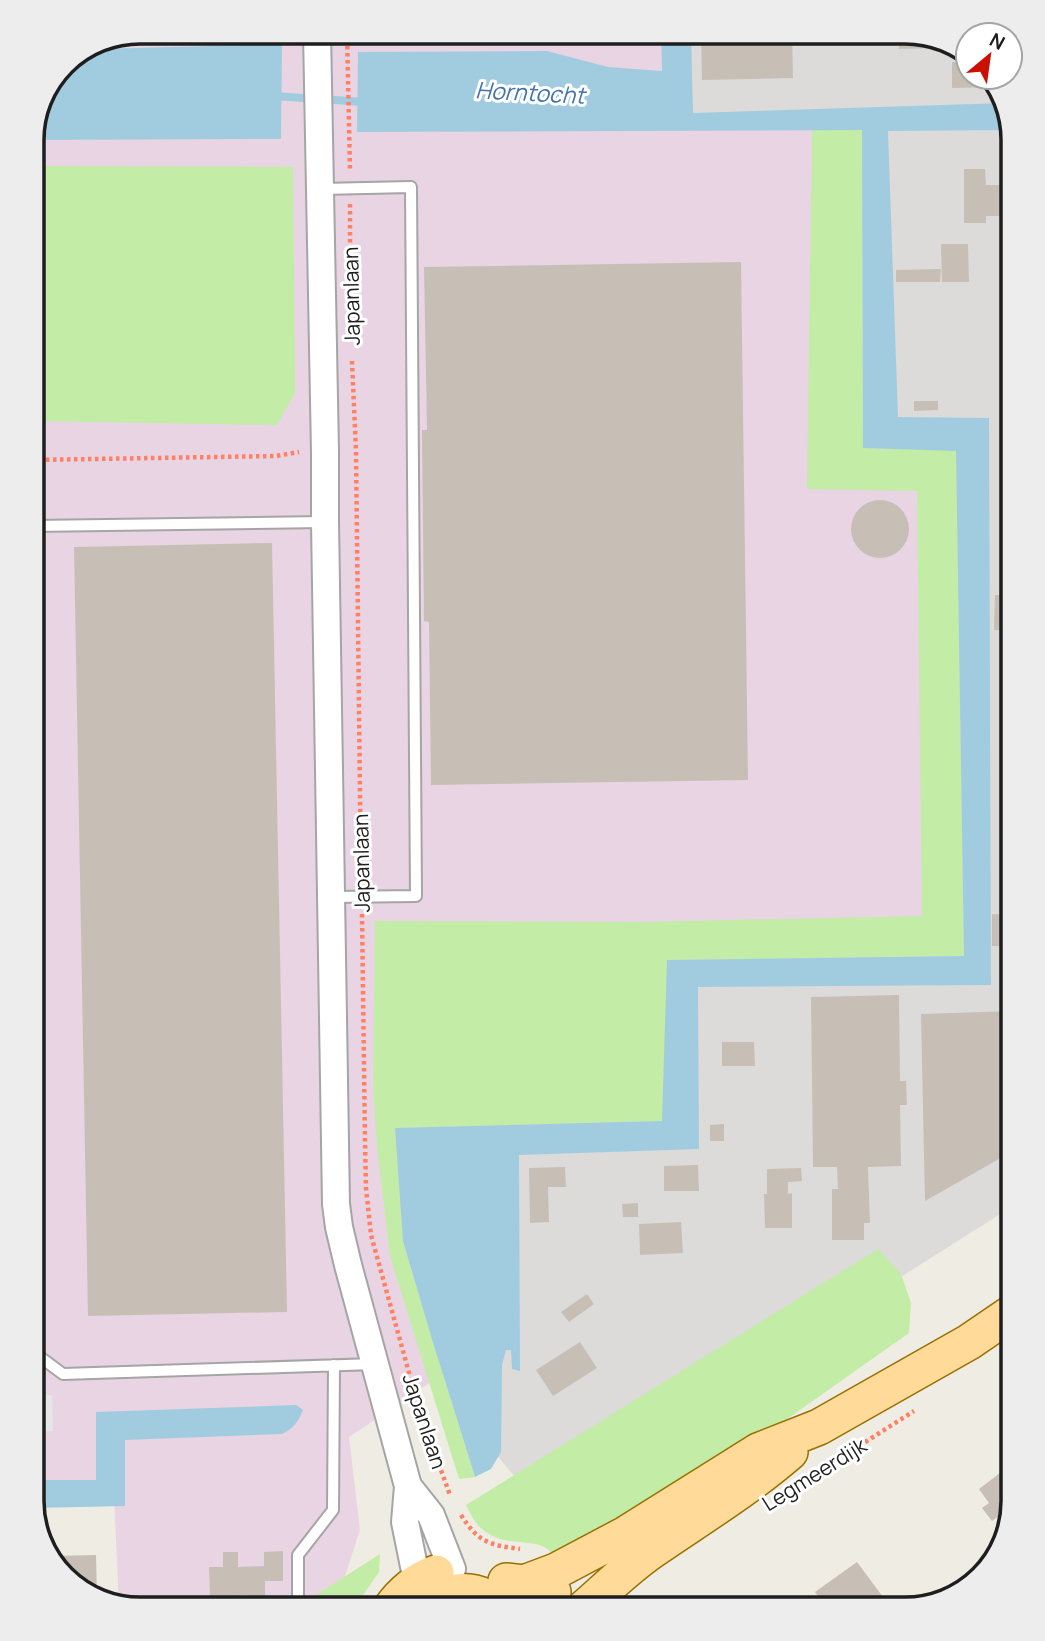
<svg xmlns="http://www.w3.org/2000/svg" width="1045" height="1641" font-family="Manrope,sans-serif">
<rect width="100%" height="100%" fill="#efece3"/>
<!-- residential -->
<path fill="#dcdbda" d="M669,32H913L966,50L968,52V77H990L1002,91L1013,140V1206L539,1506L481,1436L509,1141L685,974L876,431L682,126Z"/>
<!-- industrial -->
<path fill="#e9d4e3" d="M140,32H669L682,126L874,124L876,431L962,435L980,966L685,974L509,1141L510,1329L349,1437L360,1530L334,1609H133L119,1605L114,1496L32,1499V133L63,63Z"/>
<!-- grass -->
<path fill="#c3eca6" d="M812,130H862L863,448L956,450L964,956L668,960L663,1121L395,1128L403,1241L434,1346L475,1477L459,1479L390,1256L377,1147L373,1082L375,921L641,922L922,916L917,491L807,489Z
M32,166L293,167L295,393L277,425L32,421Z
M878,1249L901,1274L911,1303L909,1333L719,1467L557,1560C553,1556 551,1551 546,1548C531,1539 505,1546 486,1532C476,1526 471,1515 466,1505Z
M380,1554L379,1572L361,1598L357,1609H294Z"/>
<!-- parking -->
<path fill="#e6e6e6" d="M52,1395L53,1431L37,1432L38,1465H32V1396Z"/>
<!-- water -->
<path fill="#a1ccdf" d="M661,32H691L693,113L1005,103L1011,130L888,131L898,417L989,418L991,985L698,987L699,1149L519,1155L520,1371L512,1369L511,1350H506L502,1365L501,1452L491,1469L475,1477L434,1346L403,1241L395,1128L662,1121L667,960L964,956L956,451L863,448L862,130L357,132L358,52L547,51L608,67L662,71Z
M282,44L281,139L32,140V133L63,63L97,49Z
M296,1405L303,1410C298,1422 294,1428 282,1434L125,1440V1506L33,1508L32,1480H96V1412Z"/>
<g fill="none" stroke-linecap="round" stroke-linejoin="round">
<!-- stream -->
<path stroke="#a1ccdf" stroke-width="8" d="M273,96L365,102"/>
</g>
<!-- building -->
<path fill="#c7bfb6" d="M701,32H792L793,78L702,80Z
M898,32H913L933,39V48L899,49Z
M952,62H968V77H990L998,87L952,88Z
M964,169H985L986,185H1013V216H986V223H964Z
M941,244H968L969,282H942Z
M741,262L748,780L431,785L429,622L424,621L422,430H427V428L424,267Z
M941,269L940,282H896V270Z
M1010,298H1013V367H1011Z
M1013,368V382L1001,383L1000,369Z
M914,401H938V410L914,411Z
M851 529a29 29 0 1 1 58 0a29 29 0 1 1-58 0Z
M272,543L287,1312L88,1316L74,547Z
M995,595H1013V631L994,630Z
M992,914L1013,915V946H992Z
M899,995L900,1081H906L907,1105H900L901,1166L868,1167L870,1223H864V1240H832V1189H838L837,1167H813L811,997Z
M1013,1011V1151L925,1201L921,1014Z
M722,1042H754L755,1066H722Z
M724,1124V1141H710V1125Z
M698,1165L699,1191H664V1166Z
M565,1167L566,1187H548L549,1222L530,1223L529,1168Z
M801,1168L802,1181L788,1182V1194L792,1193V1228H765L764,1194H767V1169Z
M638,1203V1217H623L622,1204Z
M681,1222L683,1253L640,1255L639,1224Z
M587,1294L594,1304L569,1322L561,1312Z
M580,1342L597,1368L553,1396L536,1370Z
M1013,1463L1012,1506L992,1521L982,1508L989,1503L979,1489Z
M283,1551V1581H265V1597H248V1595L210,1597L209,1567H223V1552H238V1567L264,1566V1552Z
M96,1555L97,1597L80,1592L48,1556Z
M857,1562L892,1609H850L847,1606L842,1609H828L823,1603L815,1592Z"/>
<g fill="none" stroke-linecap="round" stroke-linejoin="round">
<!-- service casing -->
<g stroke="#a5a5a5" stroke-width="14">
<path id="service" d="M321,189L411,187L416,896L332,897
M32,526L325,522
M32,1351L63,1374L375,1364
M298,1609V1555L333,1510L334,1365"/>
</g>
<!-- tertiary casing -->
<g stroke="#a5a5a5" stroke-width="30">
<path id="tertiary" d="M317,32L325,452V522L336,1204L339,1227L348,1265L408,1486L405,1522L417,1581
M408,1486L431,1515L452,1569"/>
</g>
<!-- primary casing -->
<g stroke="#977000" stroke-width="38">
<path id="primary" d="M506,1581L524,1583L556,1571L624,1535L758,1451L819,1427L969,1342L1013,1312
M390,1609C402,1592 416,1580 436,1573
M420,1609C438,1593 463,1586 486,1597C497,1601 506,1607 518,1607C531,1605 542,1599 553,1592
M583,1609C606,1589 628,1567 653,1550C701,1517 746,1490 790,1452"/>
</g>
<!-- path -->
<path stroke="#ff8064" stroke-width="4.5" stroke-dasharray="3.5 3.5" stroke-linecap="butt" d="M347,32L350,170
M350,204V261
M352,361L356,451L361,881
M32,460L276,456L299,452
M362,914L365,1141L366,1188L371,1235L419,1409L450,1495
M812,1476L914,1411
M461,1515C478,1542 489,1545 520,1549"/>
<!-- service -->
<use href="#service" stroke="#fff" stroke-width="10"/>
<!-- tertiary -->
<use href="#tertiary" stroke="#fff" stroke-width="26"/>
<!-- primary -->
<use href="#primary" stroke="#ffda98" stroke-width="35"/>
</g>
<g text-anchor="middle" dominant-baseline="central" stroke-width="6" stroke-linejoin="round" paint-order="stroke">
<!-- street labels -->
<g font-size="21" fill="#1e1e1e" stroke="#fff">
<text transform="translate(351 296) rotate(-91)">Japanlaan</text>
<text transform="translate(361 863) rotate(-91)">Japanlaan</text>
<text transform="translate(425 1421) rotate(72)">Japanlaan</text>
<text transform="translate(814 1474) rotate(-32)">Legmeerdijk</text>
</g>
<!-- water labels -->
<g font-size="23" font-style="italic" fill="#4573b2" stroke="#fff">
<text transform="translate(530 92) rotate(3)">Horntocht</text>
</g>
</g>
<!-- crop -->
<path d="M0 0H1045V1641H0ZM140 44H905A96 96 0 0 1 1001 140V1501A96 96 0 0 1 905 1597H140A96 96 0 0 1 44 1501V140A96 96 0 0 1 140 44Z" fill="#ededed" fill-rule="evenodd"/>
<path fill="none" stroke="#1e1e1e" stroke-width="3.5" d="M140 44H905A96 96 0 0 1 1001 140V1501A96 96 0 0 1 905 1597H140A96 96 0 0 1 44 1501V140A96 96 0 0 1 140 44Z"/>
<!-- north arrow -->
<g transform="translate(989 56) rotate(29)"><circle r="33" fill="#ffffff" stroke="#a5a5a5" stroke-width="2"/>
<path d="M0-5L12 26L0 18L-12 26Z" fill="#cb0f00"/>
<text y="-10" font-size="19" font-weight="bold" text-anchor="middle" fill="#1e1e1e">N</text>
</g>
</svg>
